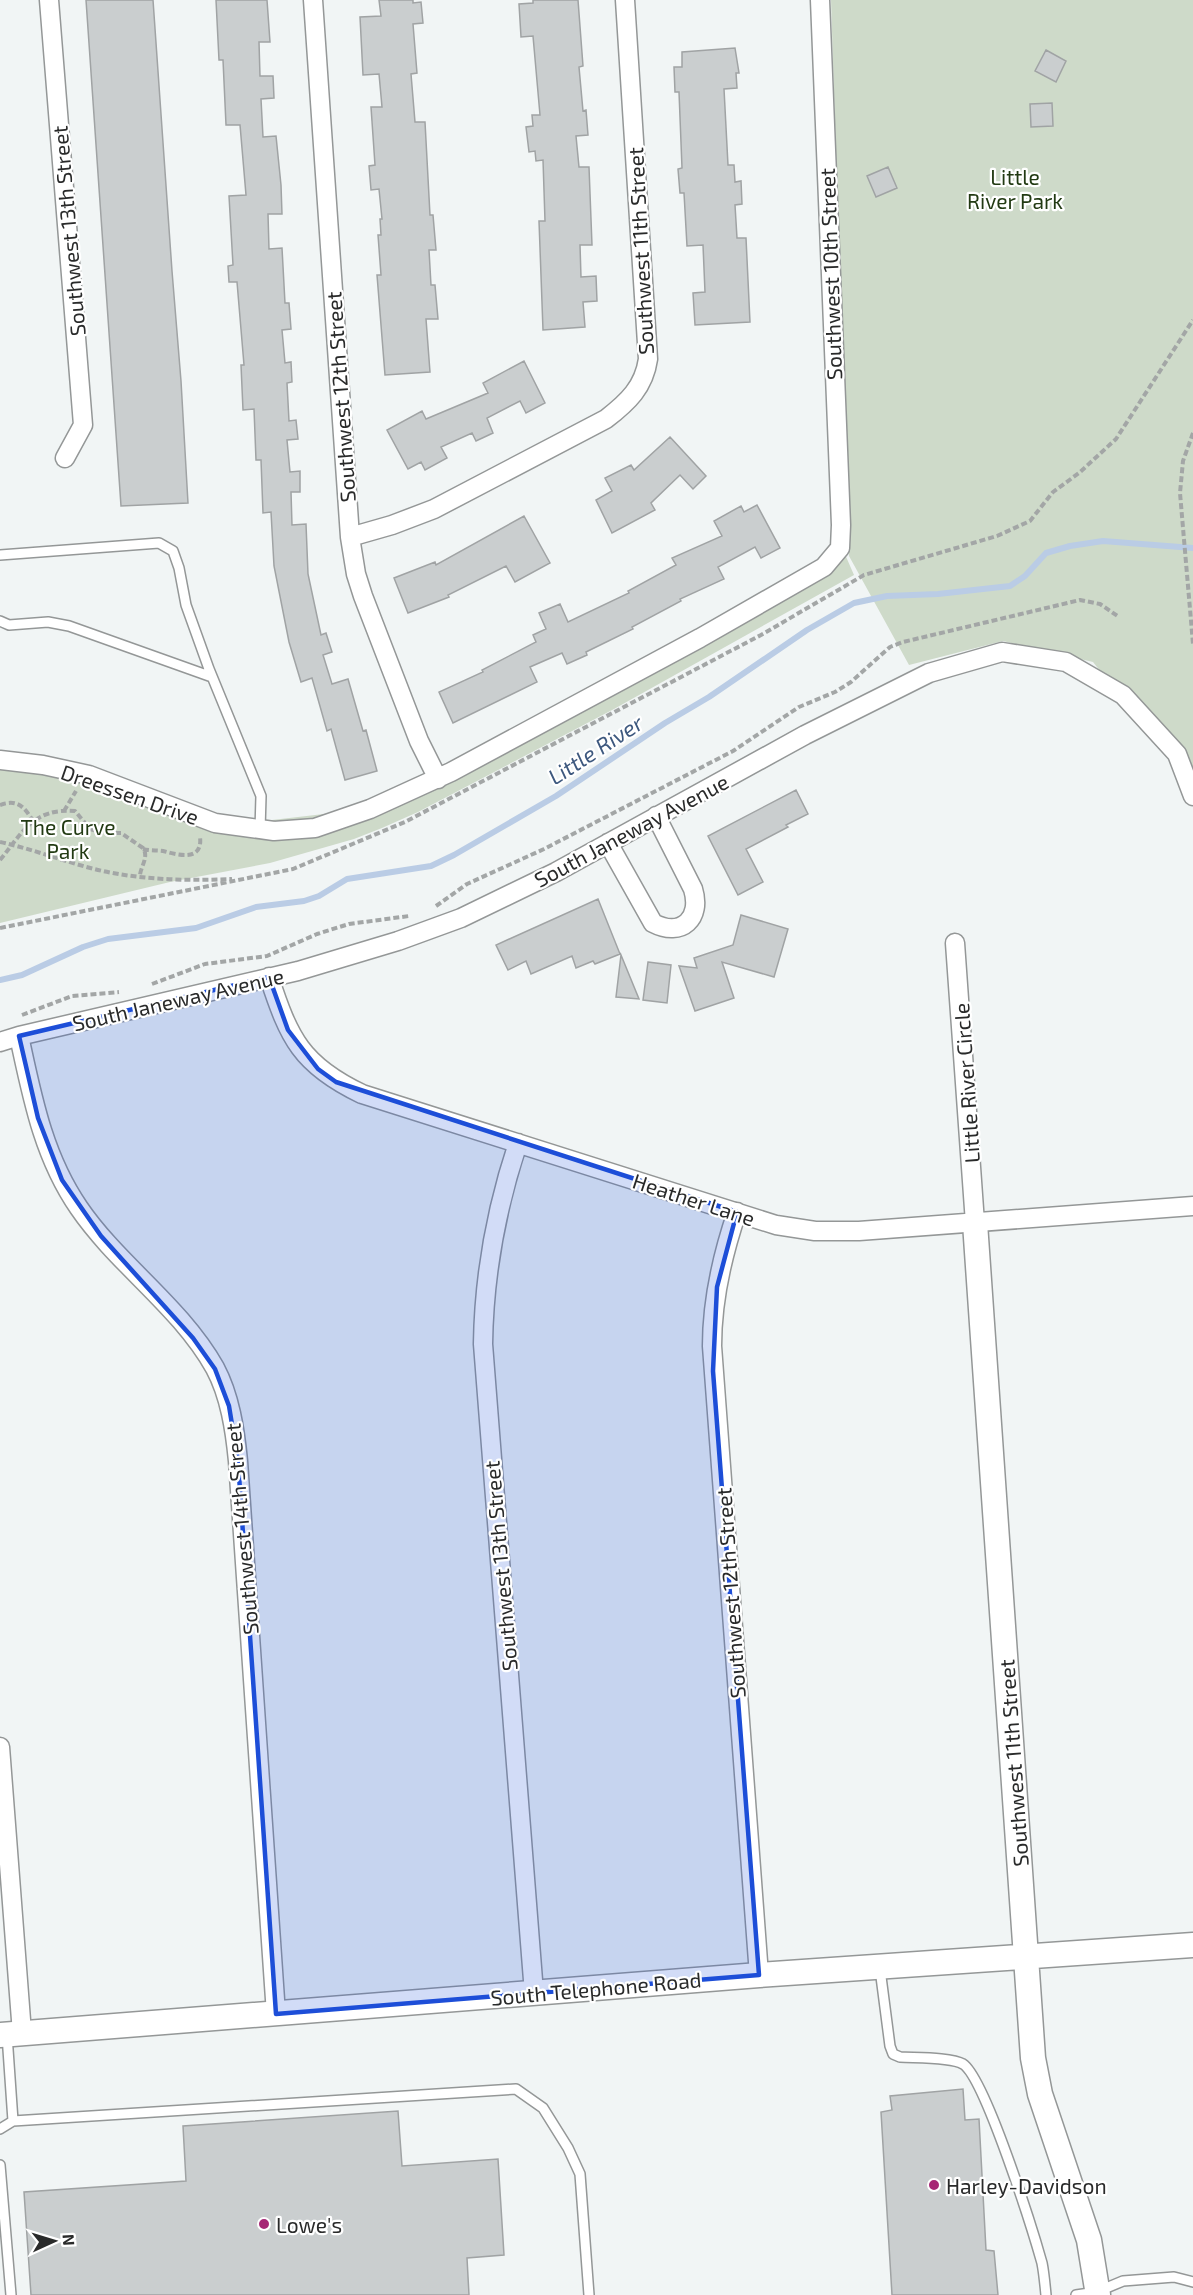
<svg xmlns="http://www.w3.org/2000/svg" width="1193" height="2295" font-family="'Exo 2',sans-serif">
<rect width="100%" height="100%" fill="#f1f5f5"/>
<!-- green -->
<path fill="#cedac9" d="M831,0H1193V788L1093,662L1003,641L909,665L849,556Z
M844,552L854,575L614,709L418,812L382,828L354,839L270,863L170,882L0,923V760L229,818L272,820L341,812L398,796Z"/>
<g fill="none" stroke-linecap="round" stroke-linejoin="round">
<!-- stream -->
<path stroke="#bacce5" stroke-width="6" d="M0,980L22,975L83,947L108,939L196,928L256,907L304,901L319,896L347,879L431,866L454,855L556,796L665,723L709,697L807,630L854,603L887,596L938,594L1010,586L1025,576L1046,553L1070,546L1103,541L1193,548"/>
</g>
<!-- building -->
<path fill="#cacecf" stroke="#a0a3a4" stroke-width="1.5" d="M86,0H153L172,271L181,381L188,503L121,506Z
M216,0H267L270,42H259L260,76H273L274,98L261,99L263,137L276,136L281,185L282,214H268L269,249L282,248L285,303H289L291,329L282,330L285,363L291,362L292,382L287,383L289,421L296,420L298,439L287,440L290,472L300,471V492H291L292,525L306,524L308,574L321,635L326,633L332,652L323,655L332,684L348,679L363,731L366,730L377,771L345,780L331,729L327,731L312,678L301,682L289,642L274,566L271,512L263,513L261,460H256L254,409L243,410L241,365H244L237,282H229L228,266L233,265L229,196L246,195L240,125H226L223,60H219Z
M379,0H413V3L421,2L423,23L413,24L417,73L411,74L415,122H425L430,215H433L436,250H429L431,285H435L438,319H426L430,372L385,375L377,275H381L378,235H381L380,219H382L379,189L371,190L369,166L375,165L371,107H382L379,74L363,75L360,17L381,16Z
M533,0H578L583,66L579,67L583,111L586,110L588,135L576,136L579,167H589L592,245H580L581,277L596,276L597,301L583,302L585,327L543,330L539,221H545L543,160L536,161L535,151L529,152L526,127L533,126L532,115H540L533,36L521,37L519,4L533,3Z
M735,48L739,73H736L737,88L724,89L728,165H734L735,182L741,181L742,204L735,205L737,238H746L750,322L695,325L693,293L705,292L703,245L687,246L684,193H680L678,169L682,168L679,92H675L674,67H682V52Z
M1046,50L1066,61L1056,82L1035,71Z
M1052,103L1053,126L1031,127L1030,104Z
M888,167L897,188L876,197L867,176Z
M524,361L545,403L526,413L520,401L487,418L493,433L476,441L472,433L441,447L447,458L425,470L421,462L408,469L387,430L422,411L426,419L488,393L483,383Z
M670,437L706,476L693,489L680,475L651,503L655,510L612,533L596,500L612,491L605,478L631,465L634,470Z
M757,505L780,548L761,558L755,547L718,567L724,579L680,599L681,601L632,627L633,629L586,652L587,655L567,664L562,653L530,667L537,682L453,723L439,692L483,672L482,670L536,642L533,635L546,629L539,613L560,604L568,622L629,593L628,591L676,565L672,558L722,536L714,521L741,506L744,512Z
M524,516L550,563L515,582L506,566L448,595L449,597L408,613L394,578L435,562L436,565Z
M796,790L808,814L786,825L788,827L746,849L763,882L738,895L708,836Z
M598,899L620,954L595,964L593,961L576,968L572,956L531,974L526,961L508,970L496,945Z
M741,915L788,929L774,977L722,962L734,998L695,1011L679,966L697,968L694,958L733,945Z
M621,955L639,999L616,997Z
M648,962L671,965L667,1003L643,1000Z
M963,2089L965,2120L979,2119L986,2250L994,2251L998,2295H892L881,2112L892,2110L890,2096Z
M398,2111L402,2166L498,2159L504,2255L467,2258L469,2295H31L24,2192L186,2181L183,2126Z"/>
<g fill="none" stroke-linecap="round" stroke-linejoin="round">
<!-- lane casing -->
<g stroke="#949797" stroke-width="12">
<path id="lane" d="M0,555L159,543L173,551L179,568L186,605L209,669L261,796L260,830
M0,621L9,625L48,622L69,626L212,677
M880,1969L890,2046L893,2054L900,2057C916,2058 951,2057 963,2064C985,2078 1033,2231 1042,2263C1044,2273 1045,2285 1046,2295
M13,2121L516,2089L543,2108L568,2148L580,2174L589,2295
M0,2129L13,2121L7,2035
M0,2165L11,2295
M1099,2291L1123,2281L1174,2277L1193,2282
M1076,2295L1097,2292"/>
</g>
<!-- street casing -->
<g stroke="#949797" stroke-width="21">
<path id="street" d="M49,0L83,425L65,458
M313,0L350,537L356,574L363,596L419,741L438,779
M350,537L392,525L434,509L606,419C628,402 644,387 648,359L625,0
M0,760L43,765L89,775L215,823L274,831L315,828L370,809L451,772L700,638L824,567L840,548L841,525L820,0
M608,843L653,923C682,938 702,918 693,889L656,816
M955,943L975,1223
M269,977C289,1038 301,1065 362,1094L776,1225L815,1231H859L1193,1206
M19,1036C32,1096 43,1156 79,1208C118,1265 180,1306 215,1368C230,1396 235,1430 238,1461L276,2014
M0,1042L19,1036L298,971L398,941L461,918L556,872L805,735L929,673L1002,652L1066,662L1123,695L1177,754L1193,796
M518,1143C496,1209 484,1274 483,1344L534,1993
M737,1212C722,1256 712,1300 712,1346L759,1975
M0,1747L22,2033"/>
</g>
<!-- secondary casing -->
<g stroke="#949797" stroke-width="27">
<path id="secondary" d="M975,1223L1033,2058L1040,2094L1089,2240L1098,2295
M0,2035L759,1975L1193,1945"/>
</g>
<!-- path -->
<path stroke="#a3a6a6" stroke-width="4" stroke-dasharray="6 3" stroke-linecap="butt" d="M1193,433L1183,461L1180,493L1193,644
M0,805C17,799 24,806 33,821
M64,811L76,791
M0,842C33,849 65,862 98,870C141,880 188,881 232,879
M143,849C150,851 156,850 163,851C178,855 203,862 200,837
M0,860C23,832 33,808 75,811L90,829L103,833H121L143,848C149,857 141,866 140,875
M436,906L467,884L544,849L733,751L799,707L835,692L851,682L890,647L903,642L1080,600L1100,604L1119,617
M0,928L293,869L405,822L761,635L864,575L997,536L1030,521L1053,492L1079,473L1116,439L1193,320
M152,984L205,964L267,956L317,934L349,924L409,916
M22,1015L72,996L119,992"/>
<!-- lane -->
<use href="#lane" stroke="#fff" stroke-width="9"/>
<!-- street -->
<use href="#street" stroke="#fff" stroke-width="18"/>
<!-- secondary -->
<use href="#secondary" stroke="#fff" stroke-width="24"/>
</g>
<!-- marked area -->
<path fill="#1d4ed8" fill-opacity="0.2" stroke="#1d4ed8" stroke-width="4.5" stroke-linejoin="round" d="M269,977L288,1030L318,1069L336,1082L737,1212L717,1287L713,1371L759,1975L276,2014L238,1461L229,1406L215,1369L193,1338L101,1236L62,1180L38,1118L19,1036Z"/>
<!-- markers -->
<g fill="#a62675" stroke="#fff" stroke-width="2">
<circle cx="934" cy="2185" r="6"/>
<circle cx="264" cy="2224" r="6"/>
</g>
<g text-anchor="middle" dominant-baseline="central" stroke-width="4.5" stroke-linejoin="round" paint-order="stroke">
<!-- park labels -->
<g font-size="21" fill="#223a13" stroke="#fff">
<text x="1015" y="176">Little<tspan x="1015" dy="24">River Park</tspan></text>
<text x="68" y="826">The Curve<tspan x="68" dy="24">Park</tspan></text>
</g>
<!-- street labels -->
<g font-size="21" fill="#292a2a" stroke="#fff">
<text transform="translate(68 231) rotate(-95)">Southwest 13th Street</text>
<text transform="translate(640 251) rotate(-93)">Southwest 11th Street</text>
<text transform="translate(830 274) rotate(-92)">Southwest 10th Street</text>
<text transform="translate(340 397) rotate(-94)">Southwest 12th Street</text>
<text transform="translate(130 794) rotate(19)">Dreessen Drive</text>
<text transform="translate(631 830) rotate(-28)">South Janeway Avenue</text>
<text transform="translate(178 999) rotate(-13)">South Janeway Avenue</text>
<text transform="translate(966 1083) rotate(-94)">Little River Circle</text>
<text transform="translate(694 1199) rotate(18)">Heather Lane</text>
<text transform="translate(241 1529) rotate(-95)">Southwest 14th Street</text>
<text transform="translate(500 1566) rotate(-95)">Southwest 13th Street</text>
<text transform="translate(730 1593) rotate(-94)">Southwest 12th Street</text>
<text transform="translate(1013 1763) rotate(-94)">Southwest 11th Street</text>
<text transform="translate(596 1988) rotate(-5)">South Telephone Road</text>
</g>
<!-- poi labels -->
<g font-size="21" fill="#292a2a" stroke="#fff" text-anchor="start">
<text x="946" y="2185">Harley-Davidson</text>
<text x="276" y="2224">Lowe's</text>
</g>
<!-- water labels -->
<g font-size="22" font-style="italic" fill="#3d587e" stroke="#fff">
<text transform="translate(595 749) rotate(-33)">Little River</text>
</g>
</g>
<!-- north arrow -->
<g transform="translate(54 2241) rotate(86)" stroke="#ffffff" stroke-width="4.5" paint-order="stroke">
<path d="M0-4.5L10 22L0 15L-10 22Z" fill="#292a2a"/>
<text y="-9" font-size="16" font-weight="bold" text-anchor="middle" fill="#292a2a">N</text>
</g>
</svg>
